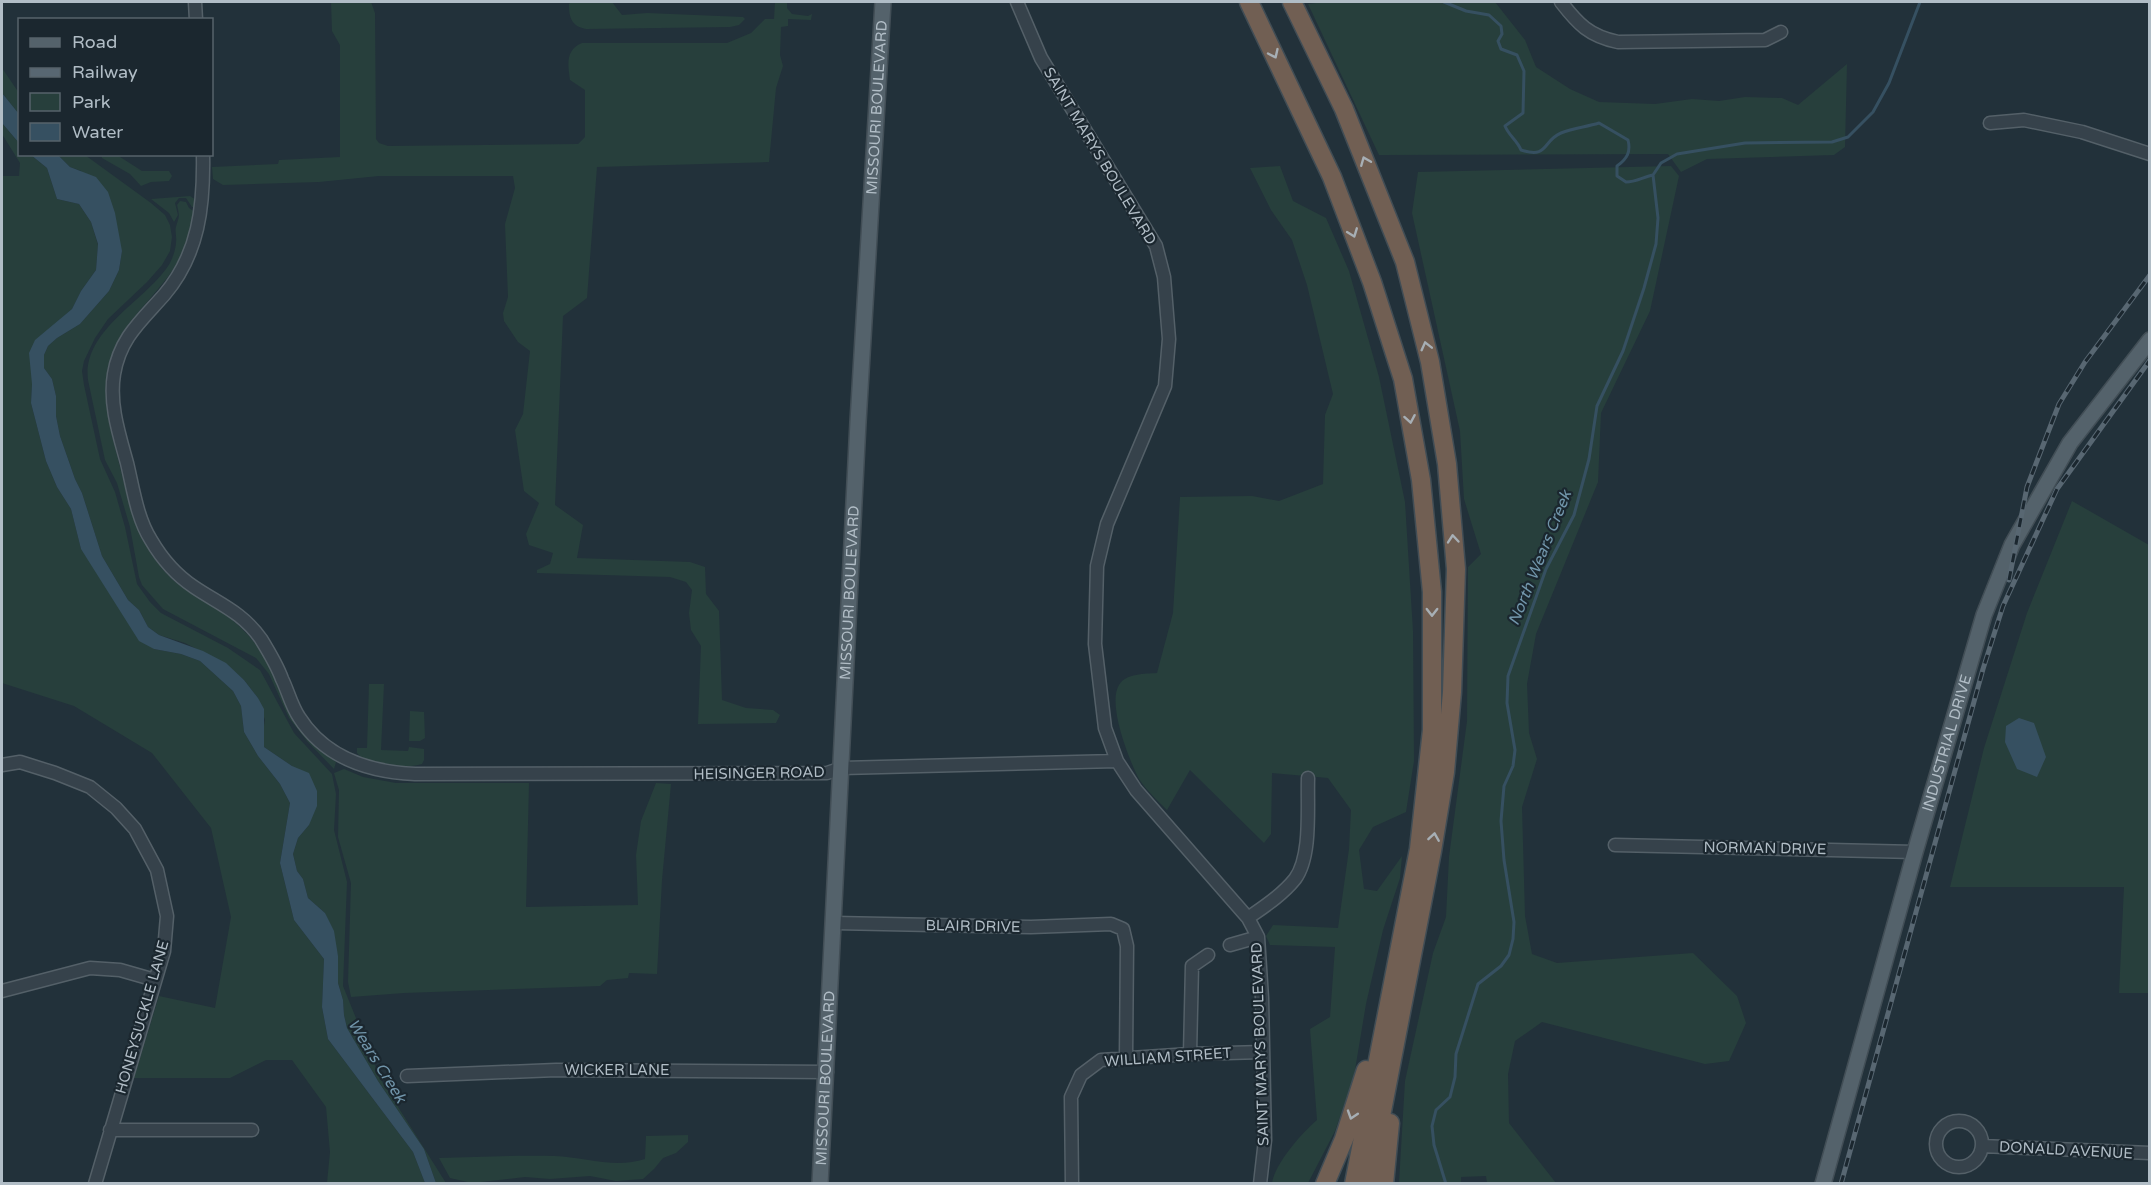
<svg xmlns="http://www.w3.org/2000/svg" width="2151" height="1185" font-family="'Varela Round',sans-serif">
<rect width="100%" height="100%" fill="#22313a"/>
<!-- green -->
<path fill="#273f3c" d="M331,2H371L375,13L376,139L379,143L388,146L578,144L585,137V90L570,80C568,65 565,50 582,43H727L751,33L765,19H774L775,2H787V8L792,14L808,16L812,14L811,20L788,19V26L781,27L780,55L783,66L776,88L769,162L597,167L587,298L563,316L555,505L583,525L577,558L690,562L705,567L706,594L719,611L722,700L746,708L773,710L780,715L776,723L698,724L701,646L691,630L689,613L692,590L686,582L670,577L537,573V570L550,564L553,553L529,545L526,534L539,503L524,491L515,430L523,414L530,351L518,342L504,321L503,313L508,297L505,224L515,188L513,176H379L319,182L223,185L213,179L212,167L278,164L279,160L340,157V45L332,31Z
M571,2H612L622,15L647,13L743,17L745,19L739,25L730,27L586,29C571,26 569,17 569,4Z
M1324,2H1495L1525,40L1536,67L1570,89L1599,102L1655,104L1692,99L1719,101L1745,97L1782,98L1798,105L1847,64L1845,147L1834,155L1707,159L1681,172L1668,154L1379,155L1308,4Z
M2,68L19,93V114L2,93Z
M2,123L19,143L20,154L31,155L47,168L57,199L79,204L91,222L98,245L96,270L81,291L72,309L55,324L32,384L31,403L46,461L57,487L71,509L81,549L154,649L181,654L200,661L233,691L241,706L244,732L258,756L280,784L290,803L280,863L294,920L324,959L322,1007L328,1039L413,1152L425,1183H327L330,1152L326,1107L292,1060H266L230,1078H134L159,996L215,1008L231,917L211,828L152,753L74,706L2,683V176H19L20,163L2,134Z
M58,155H85L151,203L165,215L170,225L172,237L170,251L162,265L147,282L108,319L95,338L84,361L82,371L84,385L100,459L115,492L125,527L137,584L150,602L161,613L228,648L260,670L294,733L332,774L336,794L334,830L347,882L343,986L381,1080L446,1183H436L424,1149L378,1081L347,1028L344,1015L343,1000L338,983V956L325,913L308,898L303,879L297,871L293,854L298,838L309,825L292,766L264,747L262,736L265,720L258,698L244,680L226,664L185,643L159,635L148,627L139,610L128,600L102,556L82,493L75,479L60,436L56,416V396L52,379L44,368V355L48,346L57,338L80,324L109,291L119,270L122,251L81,171L70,167Z
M101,155H117L142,171H169L172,176L169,181L151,182L141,186L130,174L102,158Z
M1280,166L1293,201L1326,218L1349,271L1379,377L1405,502L1413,631L1414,761L1406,812L1373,827L1359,850L1364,889L1377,891L1402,856L1400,878L1383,930L1366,1004L1354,1076L1335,1131L1308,1183H1272C1276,1162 1301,1134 1317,1120L1310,1029L1330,1017L1335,947L1270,945L1266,936L1273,925L1338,928L1349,849L1351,810L1328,778L1272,773L1271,834L1264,843L1190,770L1167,810C1158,801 1146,790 1139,779C1129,760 1107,704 1119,685C1126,673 1145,674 1157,673L1173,613L1180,497L1252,496L1279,501L1323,484L1325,415L1333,394L1307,285L1292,240L1271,210L1250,168Z
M1671,166L1679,176L1650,311L1601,413L1598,482L1536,634L1527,684L1529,733L1537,759L1522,807L1525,916L1532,954L1557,963L1693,953L1737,996L1746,1023L1729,1061L1705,1064L1542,1022L1515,1041L1508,1074L1509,1123L1556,1183H1487L1486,1176L1461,1177V1183H1399L1405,1081L1433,953L1446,917L1449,857L1467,721L1468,567L1481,554L1464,499L1460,431L1412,213L1418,172Z
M190,196L196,200V207H192L186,198H179L175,203L178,215L174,222L169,213L151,199Z
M180,201L186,202L189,208L195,212C190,233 184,253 172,271C150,303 119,325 109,364C99,401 114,440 122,475C127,496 131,517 141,536C149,552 160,568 173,580C188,593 206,601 222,612C236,622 248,634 258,647C274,670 280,697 294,721C305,738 320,750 336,762L334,769L307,741L289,718L269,674L256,658L163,609L142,585L139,577L130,527L117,483L105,460L88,380C82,329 147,301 170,263C174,255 177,245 176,236C176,233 175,230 176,227C179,216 180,218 177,205Z
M2072,501L2149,545V993H2119L2124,887H1950L1984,748L2027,613Z
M369,684H384L381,750L408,751L409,747L424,749V760L422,764C403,769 370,768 357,753V748H367Z
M410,711L424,712L425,738L420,741H409Z
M344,769L363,777L396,783H529L526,907L638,905L636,855L641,821L656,783L671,784L662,880L657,974L629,973L628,978L607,980L600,986L404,993L351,997L348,982L351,883L338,837L339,790L334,773Z
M688,1135V1142L676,1153L663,1158L654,1169L643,1179L616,1181L590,1176L550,1179L525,1177L472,1183L450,1178L439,1158C477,1157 516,1155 554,1156C585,1157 615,1169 645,1159L646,1136Z"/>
<!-- water -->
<path fill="#365061" d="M2,93L19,114V143L2,123Z
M31,155H58L70,167L96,177L108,192L115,213L122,251L119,270L109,291L80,324L57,338L48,346L44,355V368L52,379L56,396V416L60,436L75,479L82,493L102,556L128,600L139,610L148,627L159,635L203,651L226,663L244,680L258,698L264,709V747L292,766L309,773L317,791V806L309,825L298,838L293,854L297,871L303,879L308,898L325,913L334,931L338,956V983L343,1000L344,1015L347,1028L378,1081L424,1149L436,1183H425L413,1152L328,1039L322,1007L324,959L294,920L280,863L290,803L280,784L258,756L244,732L241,706L233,691L200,661L181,654L154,649L139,641L81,549L71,509L57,487L46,461L31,403L32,384L29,353L35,340L72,309L81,291L96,270L98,244L91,222L79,204L57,199L47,168Z
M2019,718L2034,723L2046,757L2037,777L2017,769L2005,742L2006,726Z"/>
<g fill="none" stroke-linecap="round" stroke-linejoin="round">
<!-- stream -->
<path stroke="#365061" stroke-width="3" d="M1444,2L1466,11L1489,15L1501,26L1502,34L1498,41L1501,49L1517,55L1524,71L1523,113L1505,126C1509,136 1517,140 1521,150C1549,159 1542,141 1561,133C1574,128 1586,127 1599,123L1628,140C1631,152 1627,159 1617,166V176L1626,182C1636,182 1643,177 1653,175
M1446,1184L1434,1145L1432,1126L1436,1110L1450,1097L1455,1077L1456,1054L1478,984L1501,966L1509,955L1513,939L1514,922L1504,860L1501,821L1504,786L1513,766L1515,750L1507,703L1508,676L1546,569L1574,515L1589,459L1597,406L1623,351L1644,288L1656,244L1658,218L1653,175L1661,163L1677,154L1745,143L1832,142L1848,137L1873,112L1889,83L1920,2"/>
<!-- minor casing -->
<g stroke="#546068" stroke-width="15">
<path id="minor" d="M195,2L196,20
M1017,2L1041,58L1156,246L1164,277L1169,339L1165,386L1107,524L1097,566L1095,644L1105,728L1117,761L1136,790L1248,918L1258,937L1262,998L1265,1140L1260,1184
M1561,2C1578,24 1589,36 1618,42L1765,40L1781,32
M1990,123L2024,120L2082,132L2150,154
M203,154C204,206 199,254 164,295C141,321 120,338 114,374C109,404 119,434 127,463C133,488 137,518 151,540C162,559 176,575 194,587C219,604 242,612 261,639C269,652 277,665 282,679C288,691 291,705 299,717C325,758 369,772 415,774L827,773L842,768L1117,761
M2,765L20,762L55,773L90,787L116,808L135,829L157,870L167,916L164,951L95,1184
M1615,845L1915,852
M1248,918C1265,906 1282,895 1295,879C1312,856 1307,807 1308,778
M835,923L1031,927L1111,924L1123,929L1127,946L1126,1057
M1230,945L1258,937
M2,991L90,968L120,970L155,980
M1190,1054L1192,966L1208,955
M407,1076L556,1070L827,1072
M1936 1144a23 23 0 1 1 46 0a23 23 0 1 1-46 0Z
M110,1130H252
M1982,1146L2150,1153
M1072,1184L1071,1097L1081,1075L1101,1060L1190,1054L1263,1052"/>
</g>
<!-- major casing -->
<g stroke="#424e56" stroke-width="18">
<g id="major">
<path id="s1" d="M820,1184L858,422L883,2"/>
<path id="s2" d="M1823,1184L1915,852L1984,615L2012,545L2070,443L2150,340"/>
</g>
</g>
<!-- highway casing -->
<g stroke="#414d55" stroke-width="21">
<path id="highway" d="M1249,2L1332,177L1372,282L1403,379L1421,480L1432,592V730L1419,849L1354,1184
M1292,2L1344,109L1405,262L1430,362L1447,464L1456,569L1452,692L1445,772L1432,851L1368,1184
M1325,1184L1344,1139L1366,1070
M1384,1184L1390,1123"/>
</g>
<!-- minor -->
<use href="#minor" stroke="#36424b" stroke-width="12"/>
<!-- major -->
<use href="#major" stroke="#54626b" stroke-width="15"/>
<!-- highway -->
<use href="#highway" stroke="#715f53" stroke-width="18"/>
<!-- rail casing -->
<g stroke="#586772" stroke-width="5">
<path id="rail" d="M2009,580L2027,487L2059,404L2085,362L2150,275
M1841,1184L1983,669L2003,606L2057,489L2150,360"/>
</g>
<!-- rail -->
<use href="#rail" stroke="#1b272f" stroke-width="3" stroke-dasharray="9" stroke-linecap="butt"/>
</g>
<!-- one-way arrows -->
<defs><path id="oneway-chevron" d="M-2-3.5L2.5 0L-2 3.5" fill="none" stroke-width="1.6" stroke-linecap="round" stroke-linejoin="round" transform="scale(1.5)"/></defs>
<g stroke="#a7afb5">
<use href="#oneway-chevron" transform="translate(1274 54) rotate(65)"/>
<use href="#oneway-chevron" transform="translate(1365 161) rotate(-112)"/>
<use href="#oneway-chevron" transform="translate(1353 233) rotate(69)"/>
<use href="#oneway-chevron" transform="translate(1426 346) rotate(-104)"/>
<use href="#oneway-chevron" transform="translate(1410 419) rotate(80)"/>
<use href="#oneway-chevron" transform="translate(1453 539) rotate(-95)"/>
<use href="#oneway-chevron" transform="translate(1432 612) rotate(90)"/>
<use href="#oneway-chevron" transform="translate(1434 837) rotate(-81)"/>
<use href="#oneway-chevron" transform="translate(1352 1115) rotate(108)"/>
</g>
<g text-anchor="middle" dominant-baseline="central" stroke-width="4.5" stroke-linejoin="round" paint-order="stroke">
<!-- street labels -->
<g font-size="15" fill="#b1bdc6" stroke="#1b272f">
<text stroke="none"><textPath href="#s1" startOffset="1078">MISSOURI BOULEVARD</textPath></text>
<text transform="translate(1100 156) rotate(59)">SAINT MARYS BOULEVARD</text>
<text stroke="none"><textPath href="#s1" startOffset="592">MISSOURI BOULEVARD</textPath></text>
<text stroke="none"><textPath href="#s2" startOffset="458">INDUSTRIAL DRIVE</textPath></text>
<text transform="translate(759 773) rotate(-1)">HEISINGER ROAD</text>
<text transform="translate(1765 848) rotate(1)">NORMAN DRIVE</text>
<text transform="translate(973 926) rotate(1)">BLAIR DRIVE</text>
<text transform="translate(142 1017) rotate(-74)">HONEYSUCKLE LANE</text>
<text transform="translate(1260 1044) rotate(-92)">SAINT MARYS BOULEVARD</text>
<text transform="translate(1168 1057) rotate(-4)">WILLIAM STREET</text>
<text x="617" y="1070">WICKER LANE</text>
<text stroke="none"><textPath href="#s1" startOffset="106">MISSOURI BOULEVARD</textPath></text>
<text transform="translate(2066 1150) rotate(3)">DONALD AVENUE</text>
</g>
<!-- water labels -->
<g font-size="16" font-style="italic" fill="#7195aa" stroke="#1b272f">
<text transform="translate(1540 558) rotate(-68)">North Wears Creek</text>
<text transform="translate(377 1061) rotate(58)">Wears Creek</text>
</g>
</g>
<!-- border -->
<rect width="2151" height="1185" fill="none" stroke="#b1bdc6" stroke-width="6"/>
<!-- legend -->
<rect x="18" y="18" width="195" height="138" fill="#1b272f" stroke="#57636b" stroke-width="1.5"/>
<rect x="30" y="38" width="30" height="9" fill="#54626b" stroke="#57636b" stroke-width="1.5"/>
<text x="72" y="48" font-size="18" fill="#b1bdc6">Road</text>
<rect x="30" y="68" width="30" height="9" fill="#586772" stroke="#57636b" stroke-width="1.5"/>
<text x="72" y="78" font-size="18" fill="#b1bdc6">Railway</text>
<rect x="30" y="93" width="30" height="18" fill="#273f3c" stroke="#57636b" stroke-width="1.5"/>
<text x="72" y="108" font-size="18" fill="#b1bdc6">Park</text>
<rect x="30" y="123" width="30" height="18" fill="#365061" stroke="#57636b" stroke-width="1.5"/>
<text x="72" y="138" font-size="18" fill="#b1bdc6">Water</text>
</svg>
